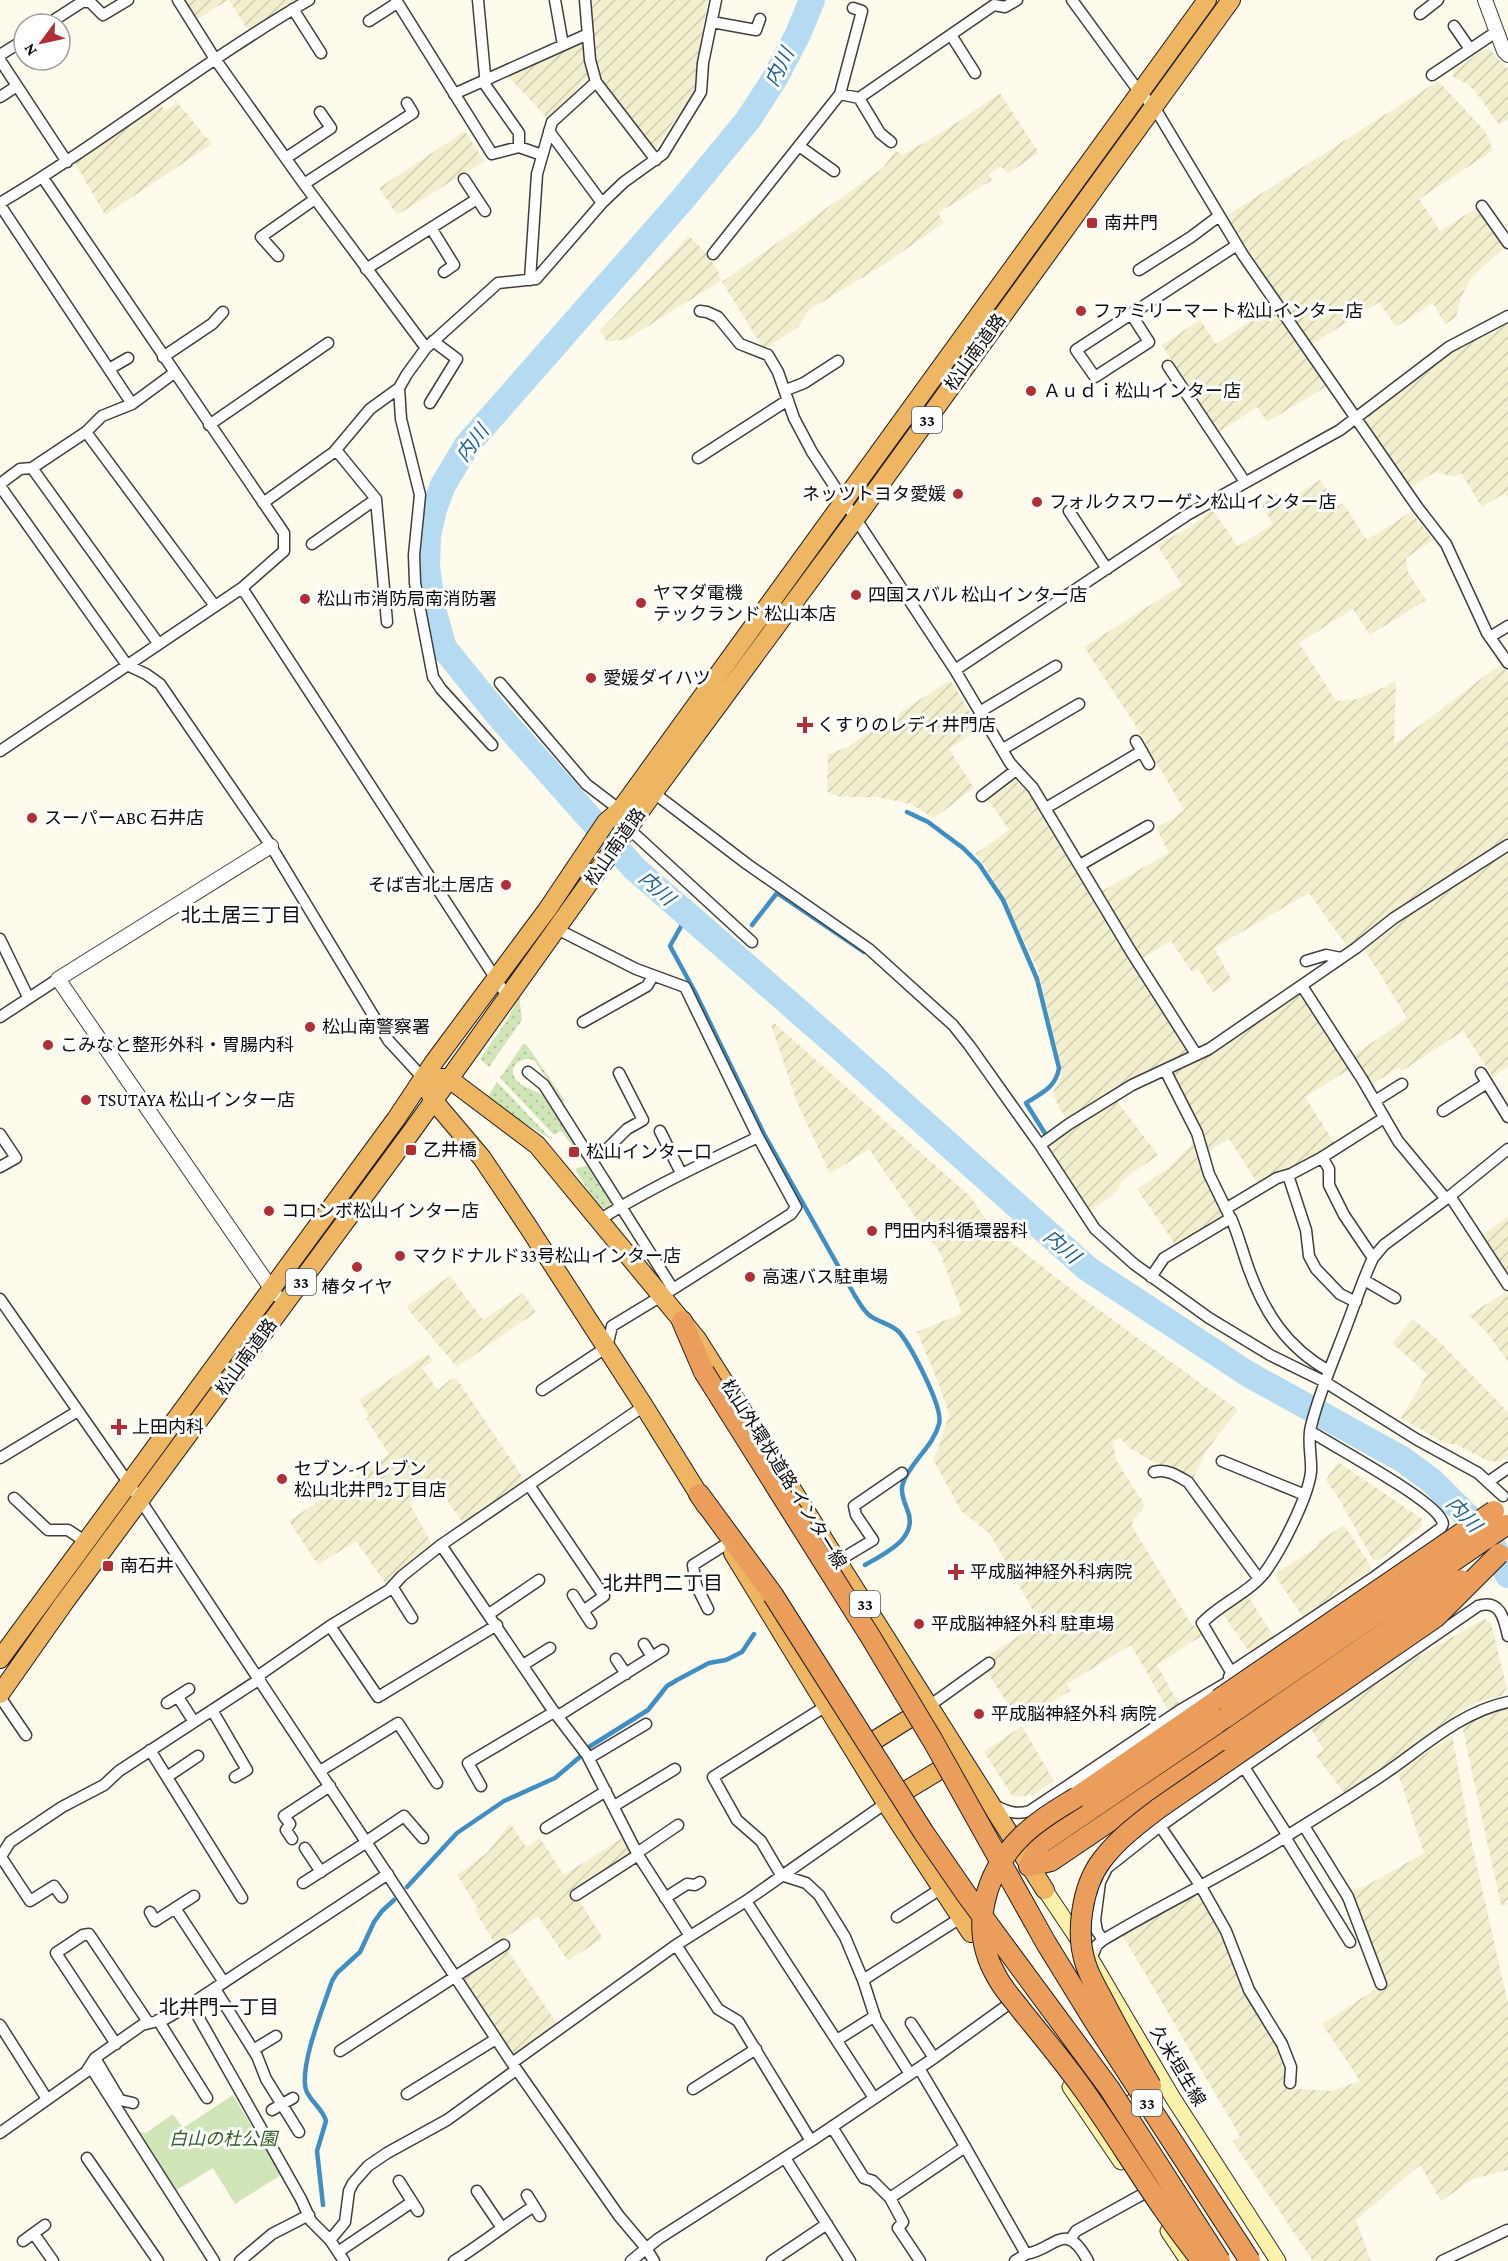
<svg xmlns="http://www.w3.org/2000/svg" width="1508" height="2261" font-family="'Crimson Pro','Noto Sans JP',serif">
<defs>
<pattern id="farmland-furrows" width="10" height="10" patternUnits="userSpaceOnUse" patternTransform="scale(1.5)"><rect width="10" height="10" fill="#f2efce"/><path d="M-1 1l2-2M0 10L10 0M9 11l2-2" fill="none" stroke="#ceccb0"/></pattern>
<pattern id="grass-dots" width="8" height="8" patternUnits="userSpaceOnUse" patternTransform="scale(1.5)"><rect width="8" height="8" fill="#d0e6b8"/><path d="M2 2h.1M6 6h.1" fill="none" stroke="#b1c49d" stroke-width="1.8" stroke-linecap="round"/></pattern>
</defs>
<rect width="100%" height="100%" fill="#fefaec"/>
<!-- farmland -->
<path fill="url(#farmland-furrows)" d="M183,0H228L196,20Z
M229,0H297L248,30Z
M591,0H708L697,63L696,93L675,119L655,150L600,76L594,59Z
M582,40L585,62L590,74L549,120L506,74Z
M1484,49L1490,50L1508,69V119L1499,125L1476,92L1466,83L1453,77L1454,71Z
M1438,81L1483,129L1489,139L1492,151L1419,199L1440,231L1478,207L1505,247L1472,277L1462,295L1456,317L1445,324L1433,303L1396,327L1379,302L1311,345L1226,216Z
M1000,93L1039,153L1007,174L1001,166L989,174L992,180L938,213L944,223L880,267L809,310L798,327L764,349L722,282L883,168L895,151L903,155L958,122Z
M159,102L165,111L177,102L212,144L105,215L74,161Z
M465,131L484,161L397,215L379,188Z
M689,236L706,253L718,271L721,281L627,339L607,342L600,331Z
M1273,306L1327,386L1267,422L1257,407L1217,433L1162,345L1200,320L1216,344Z
M1508,322V498L1505,493L1482,507L1461,473L1454,477L1435,472L1409,488L1369,427L1367,423L1370,411L1385,403L1453,351Z
M1320,480L1338,506L1343,503L1367,540L1411,512L1433,540L1406,558L1408,573L1426,600L1370,635L1353,609L1299,643L1336,701L1357,699L1385,687L1396,680L1394,745L1501,664L1508,674V839L1382,922L1348,948L1309,893L1214,948L1232,980L1213,992L1198,969L1192,972L1171,941L1141,959L1102,891L1169,853L1156,827L1173,819L1184,810L1134,723L1084,647L1182,585L1157,545L1192,526L1212,509L1238,546L1273,524L1261,504L1276,494L1283,503Z
M950,680L980,728L949,749L974,788L934,818L911,804L877,797H842L833,795L827,791L828,754L846,748Z
M1013,778L1029,793L1122,950L1188,1051L1068,1119L1059,1108L1053,1093L1061,1078V1067L1038,970L1005,900L982,862L975,854L1009,830L987,798Z
M1508,849V1066L1493,1077L1463,1031L1402,1071L1399,1067L1371,1085L1353,1056L1407,1018L1363,947L1397,920Z
M1298,992L1301,993L1351,1068L1305,1097L1335,1144L1291,1170L1258,1184L1229,1139L1206,1153L1169,1070Z
M774,1023L971,1197L990,1226L1084,1299L1238,1410L1206,1451L1193,1479L1150,1460L1131,1449L1120,1438L1113,1442L1116,1460L1144,1504L1143,1509L1133,1520L1132,1526L1191,1624L1199,1628L1203,1635L1157,1665L1178,1703L1168,1710L1131,1645L1067,1684L1070,1691L1019,1721L987,1672L996,1666L989,1655L1040,1623L990,1534L961,1511L933,1459L939,1447L949,1415L939,1384L917,1332L962,1313L940,1253L869,1149L830,1174L797,1102L771,1025Z
M1115,1099L1158,1155L1121,1181L1120,1187L1111,1196L1089,1212L1046,1146Z
M1196,1140L1198,1157L1225,1211L1222,1218L1177,1247L1137,1189L1167,1169Z
M1508,1217V1278L1481,1236Z
M450,1276L483,1320L523,1293L536,1312L457,1367L407,1308L408,1305Z
M1506,1292L1508,1295V1362L1488,1334L1469,1315Z
M1413,1319L1438,1340L1508,1412V1456L1499,1462L1488,1461L1456,1444H1446L1401,1418L1427,1374L1392,1343Z
M428,1354L433,1361L422,1368L438,1390L451,1379H457L526,1482L464,1525L437,1485L409,1503L433,1546L387,1586L356,1541L318,1565L289,1521L389,1454L366,1419L369,1416L359,1400Z
M1338,1462L1422,1519L1421,1527L1379,1560H1373L1340,1501L1326,1480Z
M1344,1525L1371,1566L1370,1570L1303,1617L1276,1577L1278,1572L1317,1547L1319,1541Z
M1248,1596L1274,1637L1250,1653L1222,1613Z
M1485,1619L1491,1623L1507,1688L1501,1696L1479,1701L1463,1710L1345,1794L1316,1756L1324,1750L1311,1729L1415,1658Z
M1508,1708V1897L1505,1905L1501,1906L1462,1726L1468,1721L1491,1712Z
M1022,1726L1054,1781L1033,1795L1013,1797L984,1752Z
M1452,1735L1472,1844L1508,2004V2170L1473,2179L1441,2201L1420,2165L1356,2220L1371,2261H1313L1233,2142L1240,2137L1238,2133L1122,1934L1201,1890L1284,2055L1286,2088L1331,2091L1360,2081L1322,2024L1385,1983L1362,1917L1349,1890L1364,1887L1424,1853L1398,1773Z
M510,1823L526,1847L540,1838L564,1875L624,1837L634,1854L574,1893L603,1938L568,1961L538,1916L495,1944L475,1911L478,1909L457,1875L487,1853Z
M506,1948L558,2025L515,2056L511,2054L461,1977Z"/>
<!-- grass -->
<path fill="url(#grass-dots)" d="M1135,113L1138,114L859,501H857L856,498Z
M637,801L546,930L530,945L618,821Z
M519,995L522,1020L489,1067L480,1059L508,1019Z
M523,1044H526L565,1101L562,1102L535,1061C523,1054 505,1067 517,1081C525,1089 538,1090 547,1099L584,1158L575,1159L574,1157L578,1153L561,1131L554,1135L500,1078Z
M497,1082L551,1139L490,1103L487,1098Z
M589,1165L612,1203L606,1208H599L575,1169Z"/>
<!-- park -->
<path fill="#d0e6b8" d="M233,2095L281,2175L235,2204L213,2168L175,2191L137,2131L146,2133L173,2114L183,2128Z"/>
<g fill="none" stroke-linecap="round" stroke-linejoin="round">
<!-- stream -->
<path stroke="#3f8fc4" stroke-width="4.5" d="M907,812L928,822L963,848L979,864L1003,900L1037,979L1059,1068C1056,1087 1042,1093 1026,1103L1046,1135
M688,914L670,946L695,992L764,1134L855,1296C859,1302 863,1310 869,1315C877,1322 893,1324 900,1333C911,1347 944,1408 939,1424C933,1447 911,1461 903,1483C900,1491 904,1501 907,1509C920,1538 885,1553 865,1565
M752,925L777,893L864,952
M589,1747L648,1710L667,1686L677,1680L709,1663L726,1660L742,1652L754,1634
M407,1887L457,1833L504,1801L555,1778L581,1756
M323,2205L317,2151L326,2121C323,2109 310,2101 306,2090C299,2066 324,2005 332,1981L337,1973L360,1952L374,1922L382,1911L394,1900"/>
<!-- river -->
<path stroke="#b4dbf2" stroke-width="26" d="M812,0L798,34L775,78L748,120L682,200L467,445L443,485L434,509L428,536L427,567L433,609L444,648L499,716L634,868L837,1045L1088,1269L1248,1374L1402,1459L1432,1481L1479,1528L1494,1548L1508,1575"/>
<!-- minor casing -->
<g stroke="#3f3f3f" stroke-width="13">
<path id="minor" d="M178,0L215,59L304,184L426,348
M396,0L492,154L519,147L542,155
M478,0L486,86L519,133V147
M555,0L563,45
M585,0L590,60L596,82L656,160
M1072,0L1140,93L1153,105L1243,255L1418,508L1446,544L1487,633L1508,663
M293,9L321,53
M1420,14L1438,0
M369,21L397,3
M712,22L756,30L760,19
M48,24L82,2H90L103,15L128,0
M1454,26L1470,49
M951,35L975,73
M0,55L24,40
M0,60L67,162
M1432,75L1496,32
M454,94L588,34
M840,94L859,98L994,5L1005,7L1017,0
M0,97L17,86
M859,98L880,133L891,142
M549,131L602,203
M799,146L834,171
M286,158L331,128L320,112
M464,179L485,211
M304,184L413,113L407,103
M0,203C106,140 202,62 309,0
M0,205L132,404
M1482,206L1508,243
M431,228L454,265L444,272
M713,254L840,94L862,11L853,8
M278,256L261,237L315,199
M366,269L477,199
M1139,270L1191,237L1219,216
M530,280L537,174L552,122L596,82
M700,311L707,312L718,317L740,344L768,355L778,372L794,418L812,452L955,670L1187,515L1340,430L1449,347L1508,316
M1131,314L1149,342L1095,377L1076,350L1237,245
M163,357L212,324L223,312
M1168,366L1245,482
M109,369L128,358
M399,388L401,419L420,495L414,555L415,583L433,677L441,689L492,745
M786,390L804,383L838,361
M430,403L457,359L433,341
M209,425L328,343
M86,432L215,606
M336,450L376,499L387,622
M698,458L788,400
M0,484L20,469L32,468
M0,486L127,665L146,674L160,684L271,846L388,1040L423,1078
M263,503L334,452L370,409L399,388L407,374L426,348L498,283L536,279L602,203L624,182L663,154L701,92L703,63L716,0
M1069,511L1107,569
M312,544L376,499
M242,588L507,996
M1490,637L1508,626
M158,643L32,468L86,432L102,416L132,404L174,373
M955,670L1010,763L1033,788L1130,950L1196,1054
M500,683L586,784L620,810
M981,711L1056,666
M1136,741L1149,764
M1003,749L1079,704
M0,751L242,588L284,551V533L43,178
M650,790L747,864L869,949L953,1025L969,1045L1040,1145L1095,1229L1134,1264L1209,1318L1270,1355L1325,1382L1416,1439L1478,1473L1503,1496
M982,796L1016,770
M1046,808L1142,751
M628,828L752,942
M1080,865L1148,826
M557,929L636,969L685,987L758,1137L796,1207L791,1214L673,1289
M0,939L28,997
M1306,961L1326,955L1341,958
M1302,986L1362,1079L1398,1141L1446,1199
M0,1017L58,979
M583,1022L647,986L653,976
M1165,1070L1197,1133L1209,1174L1229,1215
M528,1072L544,1085L673,1289L612,1326L607,1347L542,1390
M1481,1073L1508,1117
M1375,1101L1402,1084
M1443,1111L1487,1083
M660,1131L681,1173
M0,1134L16,1158L0,1167
M1040,1145L1069,1124L1132,1085L1209,1049L1356,948L1394,918L1508,845
M1322,1157L1329,1169V1185L1344,1215L1373,1258
M592,1159L603,1153L627,1129L643,1120L619,1073
M1288,1175L1306,1230L1309,1256L1316,1269L1340,1294L1356,1302
M1450,1196L1508,1285
M1227,1208L1277,1178L1291,1174L1321,1158L1384,1118
M599,1220C650,1188 704,1163 758,1137
M1151,1277L1164,1258L1231,1218C1238,1234 1242,1250 1248,1267C1264,1312 1286,1347 1329,1371
M1364,1280L1395,1298
M0,1299L141,1501L512,2063L619,2216L646,2248L654,2261
M1310,1431C1335,1447 1430,1498 1441,1519C1444,1524 1443,1524 1441,1528L1373,1578
M0,1458L78,1411
M1222,1461L1305,1495
M1154,1472C1166,1468 1178,1476 1188,1482L1259,1579
M1488,1482L1508,1468
M529,1485L604,1596L583,1611
M14,1498L48,1530H68L86,1542
M441,1545L552,1709L587,1755L638,1855L690,1936
M838,1561L873,1540L856,1515L854,1506L902,1473
M393,1588L412,1618
M573,1595L591,1623
M708,1609L696,1585L693,1565L728,1543
M489,1614L539,1580
M330,1626L378,1697L497,1625
M644,1644L652,1657
M616,1659L626,1674
M523,1665L550,1648
M1231,1672L1202,1623C1222,1602 1252,1592 1268,1568C1283,1546 1308,1497 1311,1472C1312,1456 1307,1442 1311,1426C1320,1390 1335,1357 1348,1322C1356,1301 1363,1279 1373,1258L1384,1245L1450,1196L1508,1149
M258,1676L330,1626L389,1590L402,1576L441,1545L644,1406
M1229,1677L1231,1672L1373,1578L1382,1591
M0,1697L26,1735
M178,1697L194,1722
M167,1703L189,1689
M826,1706L713,1777L737,1820L761,1841L781,1875L806,1883L819,1895L845,1937L863,1980L876,2020L910,2074
M929,1706L989,1663
M212,1710L247,1770L235,1777
M558,1716L663,1650
M150,1750L242,1898
M589,1758L646,1724
M320,1771L398,1723L437,1783
M167,1777L198,1756
M481,1786L468,1763L554,1712
M994,1805C1007,1812 1016,1815 1030,1811L1182,1709L1226,1683L1227,1688
M614,1806L675,1769
M1160,1826L1200,1885L1226,1931L1249,1990L1282,2044L1291,2067L1290,2083
M1304,1826L1348,1897L1381,1984
M546,1828L606,1791
M1288,1836L1244,1767L1478,1606C1500,1599 1504,1618 1508,1636
M1285,1837L1350,1942
M292,1839L286,1830L290,1824L284,1816L330,1786
M367,1841L404,1816L423,1838
M305,1848L321,1872
M637,1853L678,1825
M1,1857L30,1901L54,1886L62,1897
M0,1858L10,1842L62,1807L104,1785L119,1771L260,1679
M303,1883L367,1842
M576,1895L638,1855
M665,1898L687,1884L695,1885L700,1882
M746,1901L874,2098
M175,1908L223,1981
M150,1912L155,1921L194,1896
M897,1917L942,1888
M1103,1940C1164,1903 1230,1873 1290,1834C1322,1814 1355,1794 1387,1772C1426,1745 1461,1712 1508,1702
M676,1945L718,2009L738,2021L811,2141
M1091,1959L1097,1945L1103,1940L1097,1931L1095,1920L1100,1882L1107,1868L1155,1830L1244,1767L1232,1709
M863,1980L962,1917
M215,1989L257,2056L266,2079L299,2132
M191,2004L301,2199L311,2221L330,2240L344,2261
M158,2020L207,2098
M911,2023L934,2058
M0,2025L47,2099
M837,2040L875,2016
M116,2044L56,1953L83,1935L89,1934L148,2022
M253,2050L276,2036
M340,2051L504,1945
M95,2058L120,2100L133,2103
M512,2063L676,1945L746,1901L886,1803
M90,2066L214,2261
M919,2068L955,2129L1026,2254C1055,2250 1065,2218 1088,2261
M693,2089L756,2049
M407,2094L496,2039
M272,2110L293,2098
M832,2127L864,2178L873,2181L890,2198L965,2147
M0,2133L86,2072L95,2058L142,2025L165,2019L191,2004L388,1874
M87,2158L158,2261
M785,2158L850,2261
M399,2181L418,2211
M477,2191L502,2228
M527,2195L540,2216
M890,2198L903,2222L898,2228L920,2261
M34,2234L53,2261
M330,2240L345,2222L349,2191L353,2183L368,2166L387,2153L447,2120L516,2070
M1070,2240L1076,2231L1143,2194
M23,2241L45,2225
M338,2252L412,2202
M240,2261L272,2234L309,2215
M454,2261C482,2244 506,2224 534,2206
M631,2261L658,2239L811,2141L934,2058L1013,2001
M772,2261L827,2224
M1015,2261L1026,2254
M1442,2261L1507,2230"/>
</g>
<!-- tertiary casing -->
<g stroke="#3f3f3f" stroke-width="16">
<path id="tertiary" d="M1485,0L1504,51L1508,55
M271,846L58,979L275,1294"/>
</g>
<!-- secondary casing -->
<g stroke="#2e2e2e" stroke-width="17">
<path id="secondary" d="M1045,1890L1091,1959L1173,2098L1278,2261
M1070,2087L1121,2162
M1097,2126L1151,2089
M1168,2231L1188,2261"/>
</g>
<!-- trunk casing -->
<g stroke="#1d1d1d" stroke-width="20">
<path id="trunk" d="M706,1506L644,1406L527,1225L482,1158L433,1100L423,1078H448L537,1145L697,1339L1045,1890
M733,1553L886,1803L971,1933
M0,1659L396,1119L434,1062L547,910L606,822L620,810L1207,0
M0,1694L64,1603L412,1131L654,792L856,518L1231,0
M856,1752L929,1706
M887,1802L958,1759"/>
</g>
<!-- motorway casing -->
<g stroke="#1d1d1d" stroke-width="22">
<path id="motorway" d="M682,1321L704,1372
M699,1494L773,1595
M1077,1797L1219,1699
M1029,1866L1040,1844L1225,1718
M1029,1866L1051,1861L1228,1741"/>
</g>
<!-- minor -->
<use href="#minor" stroke="#fff" stroke-width="10"/>
<!-- tertiary -->
<use href="#tertiary" stroke="#fff" stroke-width="14"/>
<!-- secondary -->
<use href="#secondary" stroke="#faf1ab" stroke-width="15"/>
<!-- trunk -->
<use href="#trunk" stroke="#eeb663" stroke-width="18"/>
<!-- motorway -->
<use href="#motorway" stroke="#eb9d5c" stroke-width="20"/>
<!-- motorway-bridge casing -->
<g stroke="#1d1d1d" stroke-width="22" stroke-linecap="butt">
<path id="motorway-bridge" d="M704,1372L870,1636L933,1741L1046,1943L1094,2021L1250,2261
M773,1595L924,1833L966,1894L1109,2088L1220,2261
M1219,1699L1494,1511
M1225,1718L1506,1525
M1228,1741L1461,1580
M1077,1797C1058,1809 1038,1820 1022,1836C983,1874 969,1930 997,1977C1003,1989 1013,1999 1021,2010C1042,2036 1064,2062 1083,2089C1123,2145 1158,2207 1202,2261
M1151,2086C1135,2059 1119,2031 1104,2002C1098,1990 1090,1978 1086,1965C1075,1934 1082,1886 1102,1860C1118,1839 1138,1824 1159,1808L1436,1617L1499,1554"/>
</g>
<!-- motorway-bridge -->
<use href="#motorway-bridge" stroke="#eb9d5c" stroke-width="20"/>
</g>
<!-- markers -->
<g fill="#b22d34" stroke="#fff" stroke-width="2">
<rect x="1086" y="217" width="12" height="12" rx="3"/>
<circle cx="1081" cy="311" r="6"/>
<circle cx="1031" cy="391" r="6"/>
<circle cx="958" cy="494" r="6"/>
<circle cx="1037" cy="502" r="6"/>
<circle cx="856" cy="595" r="6"/>
<circle cx="305" cy="599" r="6"/>
<circle cx="641" cy="603" r="6"/>
<circle cx="591" cy="678" r="6"/>
<path d="M802 716h6v6h6v6h-6v6h-6v-6h-6v-6h6z"/>
<circle cx="32" cy="818" r="6"/>
<circle cx="506" cy="885" r="6"/>
<circle cx="310" cy="1027" r="6"/>
<circle cx="48" cy="1045" r="6"/>
<circle cx="86" cy="1100" r="6"/>
<rect x="405" y="1144" width="12" height="12" rx="3"/>
<rect x="568" y="1146" width="12" height="12" rx="3"/>
<circle cx="269" cy="1211" r="6"/>
<circle cx="872" cy="1231" r="6"/>
<circle cx="400" cy="1256" r="6"/>
<circle cx="357" cy="1267" r="6"/>
<circle cx="750" cy="1277" r="6"/>
<path d="M116 1418h6v6h6v6h-6v6h-6v-6h-6v-6h6z"/>
<circle cx="282" cy="1479" r="6"/>
<rect x="102" y="1560" width="12" height="12" rx="3"/>
<path d="M953 1563h6v6h6v6h-6v6h-6v-6h-6v-6h6z"/>
<circle cx="919" cy="1624" r="6"/>
<circle cx="979" cy="1714" r="6"/>
</g>
<g text-anchor="middle" dominant-baseline="central" stroke-width="6" stroke-linejoin="round" paint-order="stroke">
<!-- shield labels -->
<g fill="#fff" stroke="#555" stroke-width="1.5">
<rect x="912" y="407" width="30" height="26" rx="4.5"/>
<rect x="286" y="1269" width="30" height="26" rx="4.5"/>
<rect x="850" y="1591" width="30" height="26" rx="4.5"/>
<rect x="1132" y="2090" width="30" height="26" rx="4.5"/>
</g>
<g font-size="16" font-weight="bold" fill="#0c0c0c">
<text x="927" y="420">33</text>
<text x="301" y="1282">33</text>
<text x="865" y="1604">33</text>
<text x="1147" y="2103">33</text>
</g>
<!-- poi labels -->
<g font-size="18" fill="#0c0c0c" stroke="#fff" text-anchor="start">
<text x="1104" y="223">南井門</text>
<text x="1093" y="311">ファミリーマート松山インター店</text>
<text x="1043" y="391">Ａｕｄｉ松山インター店</text>
<text x="946" y="494" text-anchor="end">ネッツトヨタ愛媛</text>
<text x="1049" y="502">フォルクスワーゲン松山インター店</text>
<text x="653" y="593">ヤマダ電機<tspan x="653" dy="21">テックランド 松山本店</tspan></text>
<text x="868" y="595">四国スバル 松山インター店</text>
<text x="317" y="599">松山市消防局南消防署</text>
<text x="603" y="678">愛媛ダイハツ</text>
<text x="817" y="725">くすりのレディ井門店</text>
<text x="44" y="818">スーパーABC 石井店</text>
<text x="494" y="885" text-anchor="end">そば吉北土居店</text>
<text x="322" y="1027">松山南警察署</text>
<text x="60" y="1045">こみなと整形外科・胃腸内科</text>
<text x="98" y="1100">TSUTAYA 松山インター店</text>
<text x="423" y="1150">乙井橋</text>
<text x="586" y="1152">松山インター口</text>
<text x="281" y="1211">コロンボ松山インター店</text>
<text x="884" y="1231">門田内科循環器科</text>
<text x="412" y="1256">マクドナルド33号松山インター店</text>
<text x="762" y="1277">高速バス駐車場</text>
<text x="357" y="1287" text-anchor="middle">椿タイヤ</text>
<text x="132" y="1427">上田内科</text>
<text x="294" y="1469">セブン-イレブン<tspan x="294" dy="21">松山北井門2丁目店</tspan></text>
<text x="120" y="1566">南石井</text>
<text x="970" y="1572">平成脳神経外科病院</text>
<text x="931" y="1624">平成脳神経外科 駐車場</text>
<text x="991" y="1714">平成脳神経外科 病院</text>
</g>
<!-- street labels -->
<g font-size="18" fill="#0c0c0c" stroke="#fff">
<text transform="translate(975 352) rotate(-54)">松山南道路</text>
<text transform="translate(615 847) rotate(-55)">松山南道路</text>
<text transform="translate(246 1357) rotate(-54)">松山南道路</text>
<text transform="translate(784 1474) rotate(58)">松山外環状道路 インター線</text>
<text transform="translate(1178 2066) rotate(59)">久米垣生線</text>
</g>
<!-- park labels -->
<g font-size="18" font-style="italic" fill="#2e5f21" stroke="#fff">
<text x="223" y="2139">白山の杜公園</text>
</g>
<!-- water labels -->
<g font-size="20" font-style="italic" fill="#1e6195" stroke="#fff">
<text transform="translate(779 67) rotate(-63)">内川</text>
<text transform="translate(472 443) rotate(-53)">内川</text>
<text transform="translate(657 888) rotate(42)">内川</text>
<text transform="translate(1062 1246) rotate(41)">内川</text>
<text transform="translate(1464 1514) rotate(47)">内川</text>
</g>
<!-- neighbourhood labels -->
<g font-size="20" fill="#0c0c0c" stroke="#fff">
<text x="241" y="915">北土居三丁目</text>
<text x="663" y="1583">北井門二丁目</text>
<text x="219" y="2007">北井門一丁目</text>
</g>
</g>
<!-- north arrow -->
<g transform="translate(42 42) rotate(237)"><circle r="28" fill="#ffffff" stroke="#9e9e9e" stroke-width="1.5"/>
<path d="M0-4.5L10 22L0 15L-10 22Z" fill="#b22d34"/>
<text y="-9" font-size="16" font-weight="bold" text-anchor="middle" fill="#0c0c0c">N</text>
</g>
</svg>
